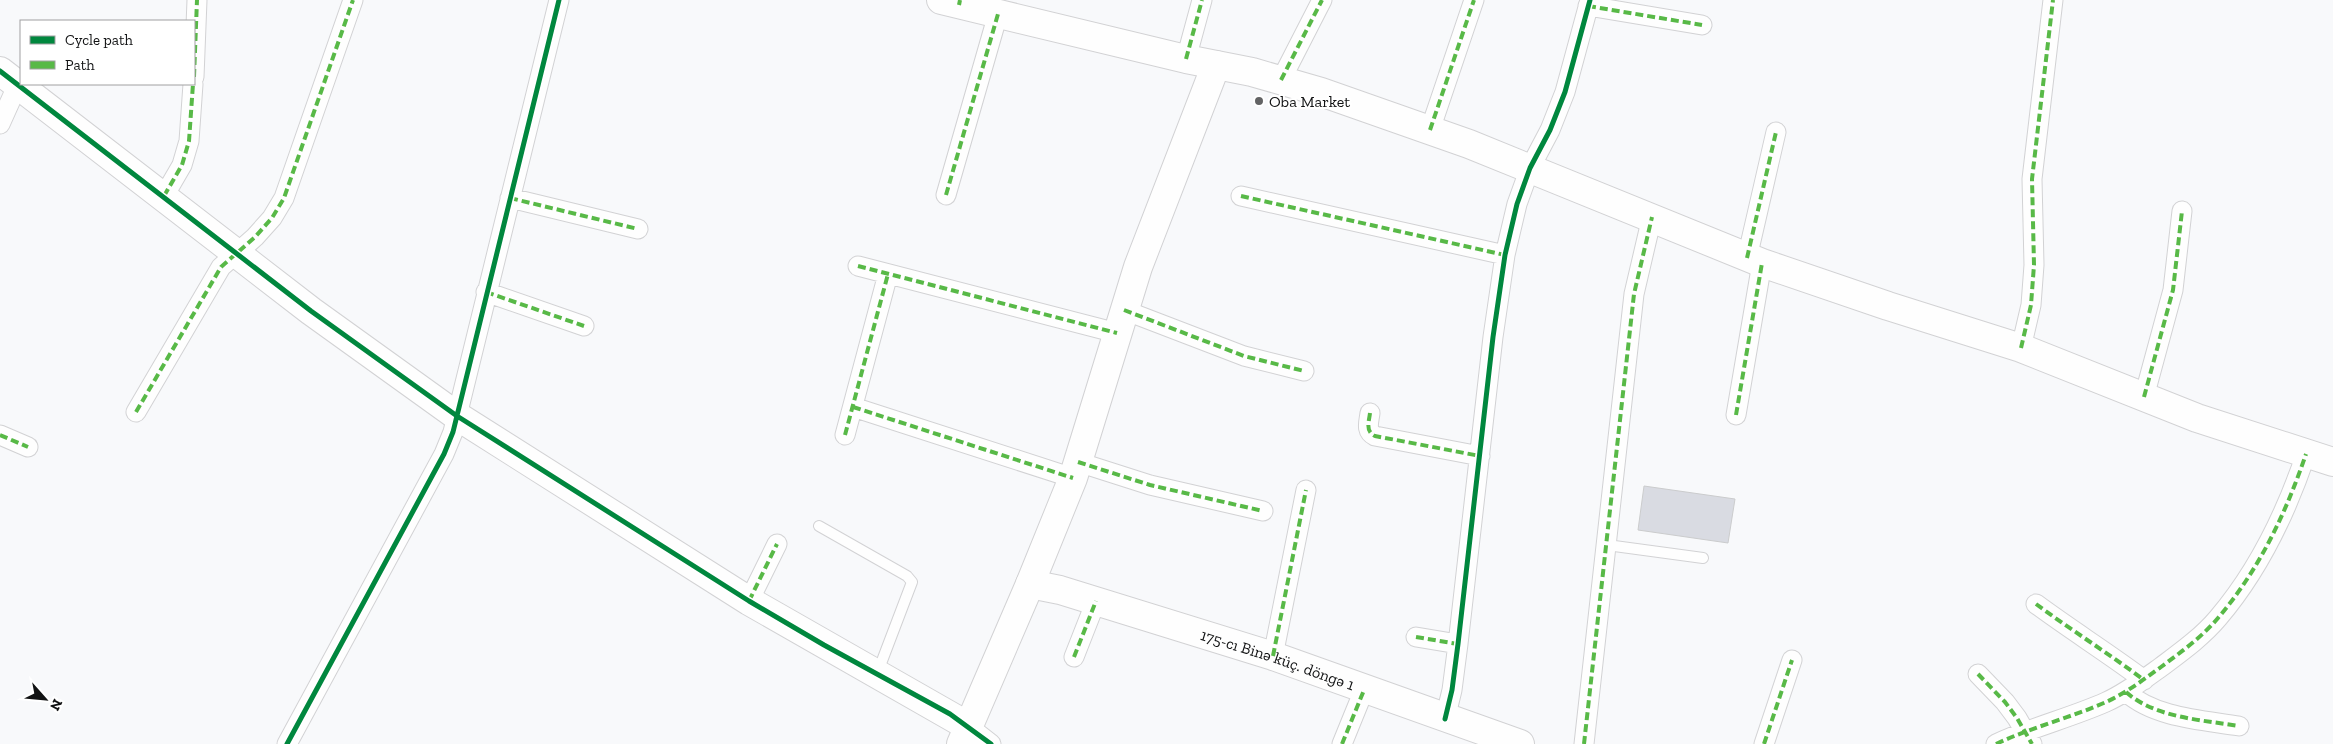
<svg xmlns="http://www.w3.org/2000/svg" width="2333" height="744" font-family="'Zilla Slab',serif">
<rect width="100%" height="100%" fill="#f8f9fb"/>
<!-- building -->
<path fill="#d9dbe2" stroke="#cbcccd" d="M1644,486L1735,499L1728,543L1638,530Z"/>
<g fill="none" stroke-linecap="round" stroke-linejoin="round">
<!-- lane casing -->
<g stroke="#d2d2d4" stroke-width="12">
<path id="lane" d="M819,526L907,576L912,582L877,674
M1607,545L1703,558"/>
</g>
<!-- street casing -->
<g stroke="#d2d2d4" stroke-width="21">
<path id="street" d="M1588,6L1702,25
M1186,59L1202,0
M194,77L197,0
M1281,80L1322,0
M0,124L18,84
M1430,130L1474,0
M946,195L998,14
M164,196L182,165L189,141L193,84
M1241,196L1505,255
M510,198L638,229
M1747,258L1776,132
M858,266L1117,333
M486,292L584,326
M1124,310L1244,356L1304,371
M2021,348L2031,305L2034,265L2032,179L2053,0
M2144,397L2173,290L2182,211
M853,407L1073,478
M136,412L221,267L255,237L272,218L284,198L353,0
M1370,413C1369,422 1365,431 1375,436L1480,456
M1736,415L1762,263
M0,435L28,447
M845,435L888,274
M1078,462L1150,485L1263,511
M749,601L777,544
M2036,604C2071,630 2108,653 2144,680
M1416,637L1458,644
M1273,656L1306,490
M1074,657L1096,601
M1978,674L2005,702L2017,718L2032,744
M2126,692C2155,718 2203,720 2239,726
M1445,719L1452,690L1458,644L1493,337L1505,255L1517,204L1530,168L1550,130L1565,92L1590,0
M968,726L991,744
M287,744L444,454L453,432L559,0
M1342,744L1364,690
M1584,744L1634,294L1652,217
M1764,744L1792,660
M1996,744C2032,727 2070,718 2106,702C2126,693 2143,680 2161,667C2181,652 2202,637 2218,618C2259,570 2286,513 2306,454"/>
</g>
<!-- secondary casing -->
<g stroke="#d2d2d4" stroke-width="30">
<g id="secondary">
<path d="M941,0L1186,59L1252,72L1321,92L1469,144L1762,263L1888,306L2021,348L2197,418L2333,462"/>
<path d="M0,71L311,311L457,416L749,601L968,726"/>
<path id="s1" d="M1030,584L1060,590L1273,656L1520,744"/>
<path d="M961,744L1030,584L1073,478L1138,267L1216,65"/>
</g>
</g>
<!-- lane -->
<use href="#lane" stroke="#fefefe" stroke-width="10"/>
<!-- street -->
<use href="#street" stroke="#fefefe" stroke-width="19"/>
<!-- secondary -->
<use href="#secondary" stroke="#fefefe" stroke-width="28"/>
<!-- quiet -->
<path stroke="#58b947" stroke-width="4" stroke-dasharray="8 4" stroke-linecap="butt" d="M959,5L960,0
M1588,6L1702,25
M1186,59L1202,0
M194,77L197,0
M1281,80L1322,0
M1430,130L1474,0
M946,195L998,14
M164,196L182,165L189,141L193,84
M1241,196L1505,255
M510,198L638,229
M1747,258L1776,132
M858,266L1117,333
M486,292L584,326
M1124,310L1244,356L1304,371
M2021,348L2031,305L2034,265L2032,179L2053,0
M2144,397L2173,290L2182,211
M853,407L1073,478
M136,412L221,267L255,237L272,218L284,198L353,0
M1370,413C1369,422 1365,431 1375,436L1480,456
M1736,415L1762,263
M0,435L28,447
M845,435L888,274
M1078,462L1150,485L1263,511
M749,601L777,544
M2036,604C2071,630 2108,653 2144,680
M1416,637L1458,644
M1273,656L1306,490
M1074,657L1096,601
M1978,674L2005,702L2017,718L2032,744
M2126,692C2155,718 2203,720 2239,726
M1342,744L1364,690
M1584,744L1634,294L1652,217
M1764,744L1792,660
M1996,744C2032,727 2070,718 2106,702C2126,693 2143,680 2161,667C2181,652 2202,637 2218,618C2259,570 2286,513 2306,454"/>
<!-- cycleway casing -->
<g stroke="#fff" stroke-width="8">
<path id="cycleway" d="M0,71L311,311L457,416L749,601L824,645L950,714L991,744
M1445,719L1452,690L1458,644L1493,337L1505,255L1517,204L1530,168L1550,130L1565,92L1590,0
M287,744L444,454L453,432L559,0"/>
</g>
<!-- cycleway -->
<use href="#cycleway" stroke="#00873e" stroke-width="5"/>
</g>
<!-- markers -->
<circle fill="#626364" stroke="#fff" stroke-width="2" cx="1259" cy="101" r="5"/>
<g text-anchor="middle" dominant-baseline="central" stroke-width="4" stroke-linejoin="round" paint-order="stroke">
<!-- poi labels -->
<g font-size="16" fill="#111213" stroke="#fff" text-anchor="start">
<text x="1269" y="101">Oba Market</text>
</g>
<!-- street labels -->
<g font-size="16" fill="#111213" stroke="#fff">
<text stroke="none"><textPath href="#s1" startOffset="259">175-cı Binə küç. döngə 1</textPath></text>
</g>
</g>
<!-- legend -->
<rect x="20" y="20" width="175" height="65" fill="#ffffff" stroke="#a0a0a1"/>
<rect x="30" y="36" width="25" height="8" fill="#00873e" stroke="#a0a0a1"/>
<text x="65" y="45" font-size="15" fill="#111213">Cycle path</text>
<rect x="30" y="61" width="25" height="8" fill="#58b947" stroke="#a0a0a1"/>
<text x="65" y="70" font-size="15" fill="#111213">Path</text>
<!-- north arrow -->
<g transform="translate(45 699) rotate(117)" stroke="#ffffff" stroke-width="4" paint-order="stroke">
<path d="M0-4L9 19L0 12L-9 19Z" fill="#111213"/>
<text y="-8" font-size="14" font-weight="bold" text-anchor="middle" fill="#111213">N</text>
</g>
</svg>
